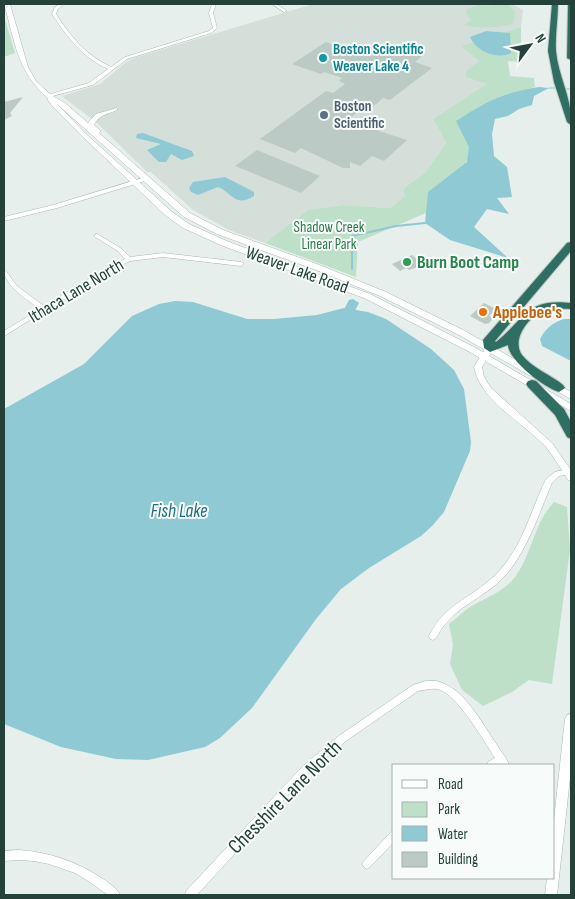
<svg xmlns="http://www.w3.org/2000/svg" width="575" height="899" font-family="'Sofia Sans Condensed',sans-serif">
<rect width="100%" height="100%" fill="#e6efeb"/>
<!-- built -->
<path fill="#d4dfda" d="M313,4H512L523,10L521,27L462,46L480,61L466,71L488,84L433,119L446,143L426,172L403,189L405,196L390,208L343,205L309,210L265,243L229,230L193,210L151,172H147L97,123L62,96L100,84L126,62L137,57Z"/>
<!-- green -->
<path fill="#bfe0c8" d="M488,4L508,5L515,11L514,23C505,28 473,29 464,25L471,20L466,13L467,9L478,5L492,6Z
M4,16L15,53L4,57Z
M521,27V62L508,61L510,76L534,78L535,87L504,97L440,207L358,242L356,277L265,243L308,210L343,205L390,208L405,196L403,189L426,172L446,143L433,119L487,84L466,77V71L479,61L461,46Z
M554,502L567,507L570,550L552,684L529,680L512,692L483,706L462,690L450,664L453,645L449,624C455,619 461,614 467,609C483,598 503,593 515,577C532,554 534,523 554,502Z"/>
<!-- water -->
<path fill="#8ec9d4" d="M486,31L510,33L511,53C496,60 476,51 470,37Z
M539,87L549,88L534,96L532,105L519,109L508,116L495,119L492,134L494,156L507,167L512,197L497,198L509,214L487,209L474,227L508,258L450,240L425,223L428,192L467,162L469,147L456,121C487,101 502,93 539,87Z
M143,133L192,151L194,156L182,160L171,154L166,162H159L147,150L161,144L136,138L137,134Z
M225,177L254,192V196C235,208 233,193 218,187L198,195L191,192L189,188L193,182Z
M175,301L193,302L247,319H274L317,315L344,308L368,312L386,319L431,349L454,370L464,389L471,442L470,451L444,512L432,526L421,536L369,568L341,589L316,619L252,708L220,738L205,747L148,760L116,759L61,747L4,724V409L84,364L132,316L159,304Z
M564,319H571V361L542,346L540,339C546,328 552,323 564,319Z"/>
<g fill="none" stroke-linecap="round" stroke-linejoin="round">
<!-- stream-far1 -->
<path stroke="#8ec9d4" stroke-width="1" d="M549,88H558
M563,89H571"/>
<!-- stream -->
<path stroke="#8ec9d4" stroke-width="2" d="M352,269V236L396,226L425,223"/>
<!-- river -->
<path fill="#8ec9d4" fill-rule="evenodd" d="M353,299L359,303L346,328L342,329L338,328L336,325L349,300Z"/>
</g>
<!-- building -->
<path fill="#bbcac4" d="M326,42L366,55L382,44L396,47L422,56L415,62L432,68L390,100L383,98L369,110H360L349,119L372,127L370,128L407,140L384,161L372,156L360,166L350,162V168H343L301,148L295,153L260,139L326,91L333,93L345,84L339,81L342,78L324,72L321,74L292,64Z
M23,97L10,113L12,116L4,120V102Z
M257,150L320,176L301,193L235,166Z
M412,255L423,265L409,270L406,268L400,271L392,264Z
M484,303L496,309L489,316L494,318L489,323L485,324L470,316Z"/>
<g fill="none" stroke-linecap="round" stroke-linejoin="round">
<!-- minor casing -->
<g stroke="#a8b8b2" stroke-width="1">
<path id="minor" d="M60,4H64L58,9L56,14C70,36 87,56 111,67L125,57L209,31L213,28L209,13L212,4H216L213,13L217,28L211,33L127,59L93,85L49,97H47V95L89,83L108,69C83,58 67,37 52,14L55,7Z
M272,4H276L287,11L284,12Z
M97,234L122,249L130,257L163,253L241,262L244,264L241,266L163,257L130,261L111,270L4,336V331L40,309C28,300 4,286 4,270L6,271L17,286L44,306L107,268L125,259L118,251L95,237V235Z
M568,469L570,470V474L559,476L552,483C538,515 527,553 502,579C488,593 470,601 455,614C451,618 446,623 442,628C439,632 438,637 433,640L430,639L429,636C445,602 476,597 499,571C523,545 531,510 546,479L555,472Z
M426,681C433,680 439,681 445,684C467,694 484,726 497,745C501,752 507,758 509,765H487L488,762L495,758C484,741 457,694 438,689C431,688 425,690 418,691L346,741L309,772L197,895H185L186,891L303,766L340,735L413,685Z
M394,830V842L370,867L367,869L364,867L362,864L364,861L391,832Z
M19,850C49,852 78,862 103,879C109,883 117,888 120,895H108L88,881L75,873L49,864L34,861L19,860L4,861V851Z"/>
</g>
<!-- tertiary casing -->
<g stroke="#a8b8b2" stroke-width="1">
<path id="tertiary" d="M146,177L149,179L148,180L57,208L4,221V217L53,205Z
M490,345L494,348L482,367L484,377L491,388L552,443L571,470V481L568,480C561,469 554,457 546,447C523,422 481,402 474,367L487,346Z
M571,714V769L557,895H545L547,878H554V820L565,719L567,715Z"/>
</g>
<!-- secondary casing -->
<g stroke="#a4bbb3" stroke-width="1">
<path id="secondary" d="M4,4H10L28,67L36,81L51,95L65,103L88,123L96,114L117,108V110C108,114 98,115 94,125L101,131L99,133L190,213L223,230L322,266L386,292L465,331L535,371L537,373L532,376L529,375L459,335L380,296L316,270L217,234L184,217L56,103L85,133L171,211L189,224L229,242L370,294L474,347L571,404V411L468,351L364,298L223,246L183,228L165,215L81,135L54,108L47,99L48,98C17,72 15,41 4,4Z
M551,381L571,392V399L548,386L546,384Z"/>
</g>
<!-- motorway casing -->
<g stroke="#c2cac8" stroke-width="2">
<path id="motorway" d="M552,4H558C558,19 555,36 556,51C558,76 573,100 571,125L567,122L554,82L548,51Z
M568,4H571V60L567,58Z
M571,242V251L495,341L496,342C526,318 526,298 571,303V309C563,309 552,308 544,311C529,316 511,339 522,355C532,368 551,375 563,385L565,388L559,392C545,388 509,361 508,345L490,352L484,348L483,340L567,243Z
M532,380L536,381L564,409L571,422V439L567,437L555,415L528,387L526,384L528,381Z"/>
</g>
<!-- minor -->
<use href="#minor" fill="#fff" fill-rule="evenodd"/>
<!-- tertiary -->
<use href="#tertiary" fill="#fff" fill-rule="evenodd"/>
<!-- secondary -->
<use href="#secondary" fill="#fff" fill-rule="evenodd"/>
<!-- motorway -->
<use href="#motorway" fill="#2f6f62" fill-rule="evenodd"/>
</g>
<!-- markers -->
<circle fill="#0f9aa8" stroke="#f7fbf9" stroke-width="2" cx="323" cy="58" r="5"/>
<circle fill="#5c6f8a" stroke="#f7fbf9" stroke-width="2" cx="324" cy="115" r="5"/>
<circle fill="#2e9e5b" stroke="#f7fbf9" stroke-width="2" cx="407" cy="262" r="5"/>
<circle fill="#e8710a" stroke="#f7fbf9" stroke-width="2" cx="483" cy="312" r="5"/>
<g text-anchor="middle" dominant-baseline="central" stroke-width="4" stroke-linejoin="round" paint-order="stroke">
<!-- far-culture labels -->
<g font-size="15" font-weight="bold" fill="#0d838f" stroke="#f7fbf9" text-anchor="start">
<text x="333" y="49">Boston Scientific<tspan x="333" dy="17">Weaver Lake 4</tspan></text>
</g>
<!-- far-service labels -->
<g font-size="15" font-weight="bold" fill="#4e5e75" stroke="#f7fbf9" text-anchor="start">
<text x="334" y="106">Boston<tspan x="334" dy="17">Scientific</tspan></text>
</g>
<!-- far-park labels -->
<g font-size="15" fill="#2d7a4b" stroke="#f7fbf9">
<text x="329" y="227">Shadow Creek<tspan x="329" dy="17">Linear Park</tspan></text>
</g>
<!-- leisure labels -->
<g font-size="18" font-weight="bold" fill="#27864d" stroke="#f7fbf9" text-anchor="start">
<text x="417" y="262">Burn Boot Camp</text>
</g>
<!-- street labels -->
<g font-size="18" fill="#24423a" stroke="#f7fbf9">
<text transform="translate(297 270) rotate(20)">Weaver Lake Road</text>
<text transform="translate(76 291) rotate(-31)">Ithaca Lane North</text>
</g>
<!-- food labels -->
<g font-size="18" font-weight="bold" fill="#c56008" stroke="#f7fbf9" text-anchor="start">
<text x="493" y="312">Applebee's</text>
</g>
<!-- water labels -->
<g font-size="19" font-style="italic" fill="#1c6f80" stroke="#f7fbf9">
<text x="179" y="511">Fish Lake</text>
</g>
<!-- near-street labels -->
<g font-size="21" fill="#24423a" stroke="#f7fbf9">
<text transform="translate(285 797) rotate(-45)">Chesshire Lane North</text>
</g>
</g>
<!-- border -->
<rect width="575" height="899" fill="none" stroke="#24423a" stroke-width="10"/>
<!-- legend -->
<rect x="392" y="764" width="162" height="115" fill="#f7fbf9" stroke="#a3b1ad"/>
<rect x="402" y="780" width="25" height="8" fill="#ffffff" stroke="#a3b1ad"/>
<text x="438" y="789" font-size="15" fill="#24423a">Road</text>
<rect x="402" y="802" width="25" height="15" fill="#bfe0c8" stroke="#a3b1ad"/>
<text x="438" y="814" font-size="15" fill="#24423a">Park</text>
<rect x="402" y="826" width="25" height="15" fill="#8ec9d4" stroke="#a3b1ad"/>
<text x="438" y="839" font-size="15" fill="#24423a">Water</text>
<rect x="402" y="852" width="25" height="15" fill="#bbcac4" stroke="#a3b1ad"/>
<text x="438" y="864" font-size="15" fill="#24423a">Building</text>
<!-- north arrow -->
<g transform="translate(530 45) rotate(58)" stroke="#f7fbf9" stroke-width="4" paint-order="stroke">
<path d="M0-4L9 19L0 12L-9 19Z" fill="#24423a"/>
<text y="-8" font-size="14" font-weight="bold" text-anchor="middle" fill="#24423a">N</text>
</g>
</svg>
